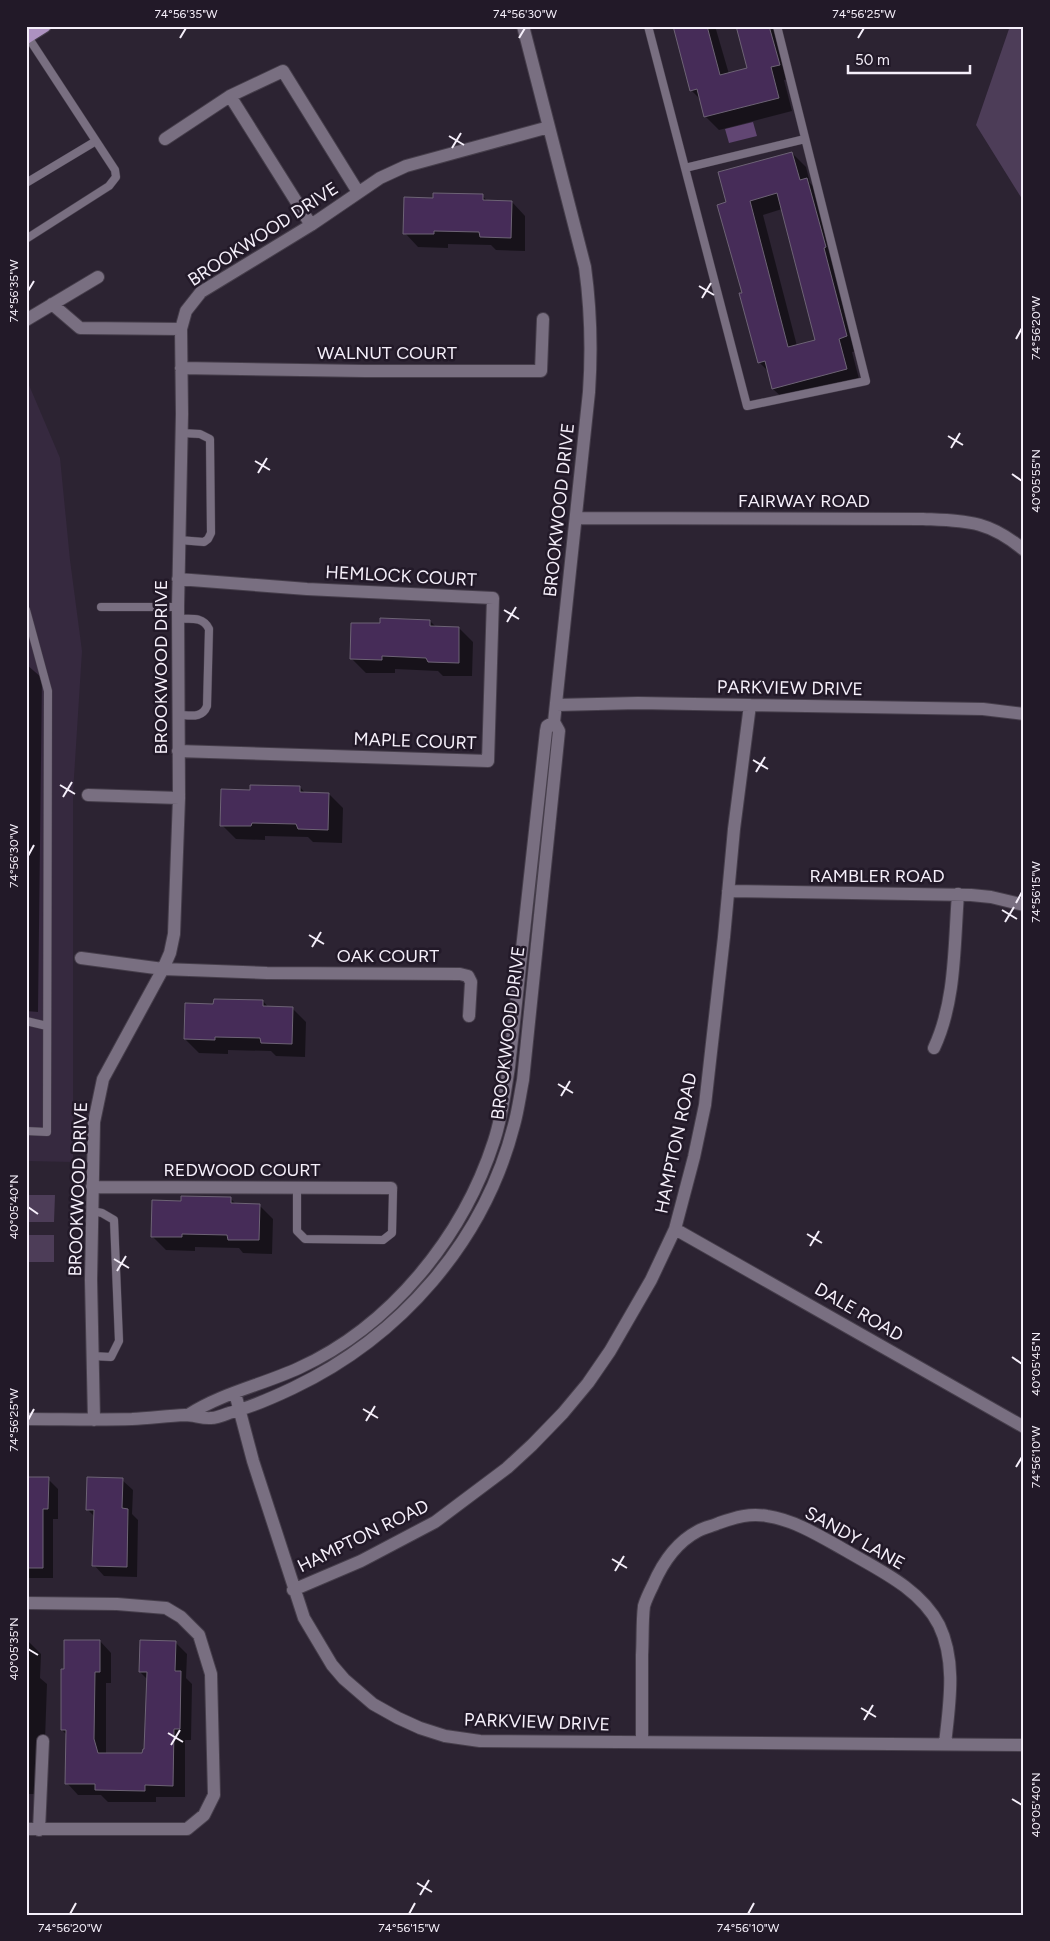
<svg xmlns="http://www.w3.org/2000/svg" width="1050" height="1941" font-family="Figtree,sans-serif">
<rect width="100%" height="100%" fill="#2c2332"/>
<!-- built -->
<path fill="#36293f" d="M26,378L60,458L70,560L82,651L73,793V1162L26,1161Z"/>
<!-- green -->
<path fill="#4d3d58" d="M1010,26H1024V202L976,125Z
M26,1195H55L54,1222H26Z
M26,1235H54V1262H26Z"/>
<!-- water -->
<path fill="#614673" d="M753,122L757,136L729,143L725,129Z"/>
<!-- shadow -->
<path fill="#0007" fill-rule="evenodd" d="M674,26H715L729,74L749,69L737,26H779L793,78L784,80L792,111L719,130L705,116L701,100L691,90Z
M792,153L806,167L810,183L820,193L860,350L852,352L860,383L787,402L773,389L769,372L759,362L743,293L728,203ZM782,209L816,341L797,346L763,215Z
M482,196L489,202H512L525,216V251L496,250L491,245L448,244V248L418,247L405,233L434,199Z
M430,621L436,627L459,628L473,642L472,676H443L438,671L395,669V673H366L352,659L381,625Z
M26,664L42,678L38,1012L26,1011Z
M300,787L306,794H329L343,808L342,843L313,842L308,837L265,836V840L236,839L222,825L251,791Z
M263,1001L269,1008H292L306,1022L305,1057L276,1056L271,1051L228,1050V1054L199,1053L185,1039L215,1005Z
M230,1198L237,1205H259L273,1219L272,1254L243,1253L239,1248L195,1247V1251L166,1250L152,1236Z
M26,1478L48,1479L58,1489V1519H53V1578H26Z
M122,1480L133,1490L132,1514L138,1520L137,1577L104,1576L94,1565L95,1517L87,1509Z
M100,1641L111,1653V1683H106V1754H144L146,1750L148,1680L140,1672L175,1642L187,1654L186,1678L192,1684L191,1740H185V1797H156V1802H108L101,1795H78L67,1783V1735L62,1730L65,1670Z
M26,1642H29L41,1654L40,1678L47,1684L45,1740L38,1794H26Z"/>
<!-- building -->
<path fill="#462c58" stroke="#6d6375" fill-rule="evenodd" d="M673,26H707L720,75L747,68L736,26H769L780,65L771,67L779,98L704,117L697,89L690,91Z
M792,152L800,180L807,178L826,247L824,248L847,336L839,339L847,369L772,389L765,361L758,363L739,293H742L717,205L726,202L718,172ZM777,193L815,340L788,347L750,201Z
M433,193L483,194V200L512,201L511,238L480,237L479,232L434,231V234H403L404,197L433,198Z
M380,618L430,620V626L459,627V663L428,662L426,658L382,656V660L350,659L351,623H380Z
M250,785L300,786V792L329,793L328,830L298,829L296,824L252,823L251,826H220L221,789L250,790Z
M214,999L263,1000V1006L293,1007L292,1044L261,1043L260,1038L215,1037V1040L184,1039L185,1003L213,1004Z
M181,1196L231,1197V1203L260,1204L259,1240H228L227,1235L182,1234V1237H151L152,1200L181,1201Z
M26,1477H49L48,1509H43V1568H26Z
M87,1477L123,1478L122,1508L128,1509L127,1567L92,1566L94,1510H86Z
M64,1640H100V1672H95L94,1739L98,1753H142L143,1749H144L147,1672H139L140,1640L176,1641L175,1671H181L180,1729H174L173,1786L145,1785V1791L95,1790V1784H65L66,1730H61V1669H64Z"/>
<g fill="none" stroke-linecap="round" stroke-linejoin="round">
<!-- lane casing -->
<g stroke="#463e4b" stroke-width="9">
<path id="lane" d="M648,26L747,406L866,381L777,26
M685,168L805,139
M26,183L96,141
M26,239L109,186L116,177L115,170L28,37
M179,540L204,542L208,539L211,533L210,439L200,434L181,433
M101,607H178
M26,610L48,691L47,1132L26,1131
M178,715C190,715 202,719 207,706L209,629C203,616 190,619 178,619
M26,1021L47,1026
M297,1189V1231L305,1239L383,1240L392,1233L393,1191L391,1188
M92,1211L102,1213L114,1220L119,1341L111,1357L92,1356"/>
</g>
<!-- street casing -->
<g stroke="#463e4b" stroke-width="14">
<path id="street" d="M230,96L311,225
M165,139L230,96L283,71L358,192
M52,304L80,328L181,329
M26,320L98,277
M181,368L364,371H541L543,319
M576,518L923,519C967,521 988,520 1024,550
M556,705L638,703L983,709L1024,714
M178,751L488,761L493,598L307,589L178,579
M88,795L179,798
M728,891L971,895L991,897L1024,905
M81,958L163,969L267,973L460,974L468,976L471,982L469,1016
M934,1048C956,1001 954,945 958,894
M92,1187L391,1188
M675,1229L1024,1427
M235,1393L253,1461L304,1618L332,1665L344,1679L373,1704L398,1718L420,1728L445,1736L480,1741L1024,1745
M188,1415C222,1393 262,1385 299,1368C391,1326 463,1237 494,1141C502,1117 505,1092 509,1067L546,731L547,726L554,722
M26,1419C62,1419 97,1420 132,1419C150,1418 167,1416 185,1415C194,1415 203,1419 211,1418C217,1418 224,1415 229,1413C252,1407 272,1398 293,1388C400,1337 484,1242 514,1125C518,1111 520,1095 523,1080L559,731L554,722L589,392C592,348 591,311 585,267L523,26
M94,1420L91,1280L94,1122L103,1079L163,969L170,953L174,934L179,798L178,607L182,414L181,329L186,311L201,292L311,225L380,178L406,166L549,127
M293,1590L361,1561L435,1522L507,1468L532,1445L563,1413L588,1383L610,1351L651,1280L675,1229L694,1157L705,1105L724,937L734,829L750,705
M26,1603L117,1604L166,1608L181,1617L199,1635L211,1674L214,1795L204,1815L187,1829H26
M642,1742C642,1713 642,1684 642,1655C643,1639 642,1622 644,1606C646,1599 650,1591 653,1585C662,1564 677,1542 698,1531C705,1527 713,1526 719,1523C736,1517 750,1513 767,1516C794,1520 820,1536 843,1549C877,1569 920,1588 939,1625C957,1662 949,1706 945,1744
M39,1830L43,1741"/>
</g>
<!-- primary casing -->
<g stroke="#463e4b" stroke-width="14">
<path id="primary" d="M26,38L45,26"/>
</g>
<!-- lane -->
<use href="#lane" stroke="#796f81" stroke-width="8"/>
<!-- street -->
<use href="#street" stroke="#796f81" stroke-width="12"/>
<!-- primary -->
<use href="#primary" stroke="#ad92c0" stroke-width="12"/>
</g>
<!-- ticks -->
<path fill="none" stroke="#f5effa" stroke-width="2" d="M180,38L186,28M519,38L525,28M858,38L864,28M449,136L464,145M452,148L461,133M699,286L714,295M28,291L34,281M702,298L711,283M1016,339L1022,328M948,436L963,445M951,448L960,433M255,461L270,470M258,473L267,458M1012,474L1022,481M504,610L519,619M507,622L516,607M753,760L768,769M756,772L765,757M60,785L75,794M63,797L72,782M28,856L34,845M1016,903L1022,892M1002,910L1017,919M1005,922L1014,907M309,935L324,944M312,947L321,932M558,1084L573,1093M561,1096L570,1081M28,1207L38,1214M807,1234L822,1243M810,1246L819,1231M114,1259L129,1268M117,1271L126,1256M1012,1357L1022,1364M363,1409L378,1418M28,1420L34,1409M366,1421L375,1406M1016,1467L1022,1457M612,1559L627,1568M615,1571L624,1556M28,1649L38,1655M861,1708L876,1717M864,1720L873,1705M168,1733L183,1742M171,1745L180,1730M1012,1799L1022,1805M417,1883L432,1892M420,1895L429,1880M70,1914L76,1903M409,1914L415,1903M748,1914L754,1903"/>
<g text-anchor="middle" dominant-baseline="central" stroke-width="5" stroke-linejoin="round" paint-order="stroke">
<!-- street labels -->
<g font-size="18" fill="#f5effa" stroke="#221928">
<text transform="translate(263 234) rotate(-33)">BROOKWOOD DRIVE</text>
<text x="387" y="353">WALNUT COURT</text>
<text x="804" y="501">FAIRWAY ROAD</text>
<text transform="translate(559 510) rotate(-84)">BROOKWOOD DRIVE</text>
<text transform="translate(401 576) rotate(3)">HEMLOCK COURT</text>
<text transform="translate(161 667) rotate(-90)">BROOKWOOD DRIVE</text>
<text transform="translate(790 688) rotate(1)">PARKVIEW DRIVE</text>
<text transform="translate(415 741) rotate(2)">MAPLE COURT</text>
<text x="877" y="876">RAMBLER ROAD</text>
<text x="388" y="956">OAK COURT</text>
<text transform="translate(508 1033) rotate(-83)">BROOKWOOD DRIVE</text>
<text transform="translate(676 1143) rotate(-78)">HAMPTON ROAD</text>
<text x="242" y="1170">REDWOOD COURT</text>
<text transform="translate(78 1189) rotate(-88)">BROOKWOOD DRIVE</text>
<text transform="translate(859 1312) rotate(30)">DALE ROAD</text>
<text transform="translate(363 1536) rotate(-26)">HAMPTON ROAD</text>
<text transform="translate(855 1538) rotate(29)">SANDY LANE</text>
<text transform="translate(537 1722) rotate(2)">PARKVIEW DRIVE</text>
</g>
</g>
<!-- border -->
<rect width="1050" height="1941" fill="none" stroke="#221928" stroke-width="55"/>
<!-- scale -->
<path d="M848 65v8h122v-8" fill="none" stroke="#f5effa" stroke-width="2.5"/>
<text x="855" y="65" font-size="15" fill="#f5effa" stroke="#221928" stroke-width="4" paint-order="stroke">50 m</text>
<rect x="28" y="28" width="994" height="1886" fill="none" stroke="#f5effa" stroke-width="2"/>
<g font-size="12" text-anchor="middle" fill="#f5effa">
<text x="186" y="18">74°56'35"W</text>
<text x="525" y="18">74°56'30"W</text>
<text x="864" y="18">74°56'25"W</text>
<text transform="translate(14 291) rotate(-90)" y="4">74°56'35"W</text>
<text transform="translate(1036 328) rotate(-90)" y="4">74°56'20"W</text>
<text transform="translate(1036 481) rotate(-90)" y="4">40°05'55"N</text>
<text transform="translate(14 856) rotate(-90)" y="4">74°56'30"W</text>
<text transform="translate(1036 892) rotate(-90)" y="4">74°56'15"W</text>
<text transform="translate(14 1207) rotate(-90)" y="4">40°05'40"N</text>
<text transform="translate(1036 1364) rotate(-90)" y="4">40°05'45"N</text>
<text transform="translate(14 1420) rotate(-90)" y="4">74°56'25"W</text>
<text transform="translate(1036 1457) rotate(-90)" y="4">74°56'10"W</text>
<text transform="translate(14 1649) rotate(-90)" y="4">40°05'35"N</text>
<text transform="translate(1036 1805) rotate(-90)" y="4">40°05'40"N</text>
<text x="70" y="1932">74°56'20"W</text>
<text x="409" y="1932">74°56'15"W</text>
<text x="748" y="1932">74°56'10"W</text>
</g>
</svg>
